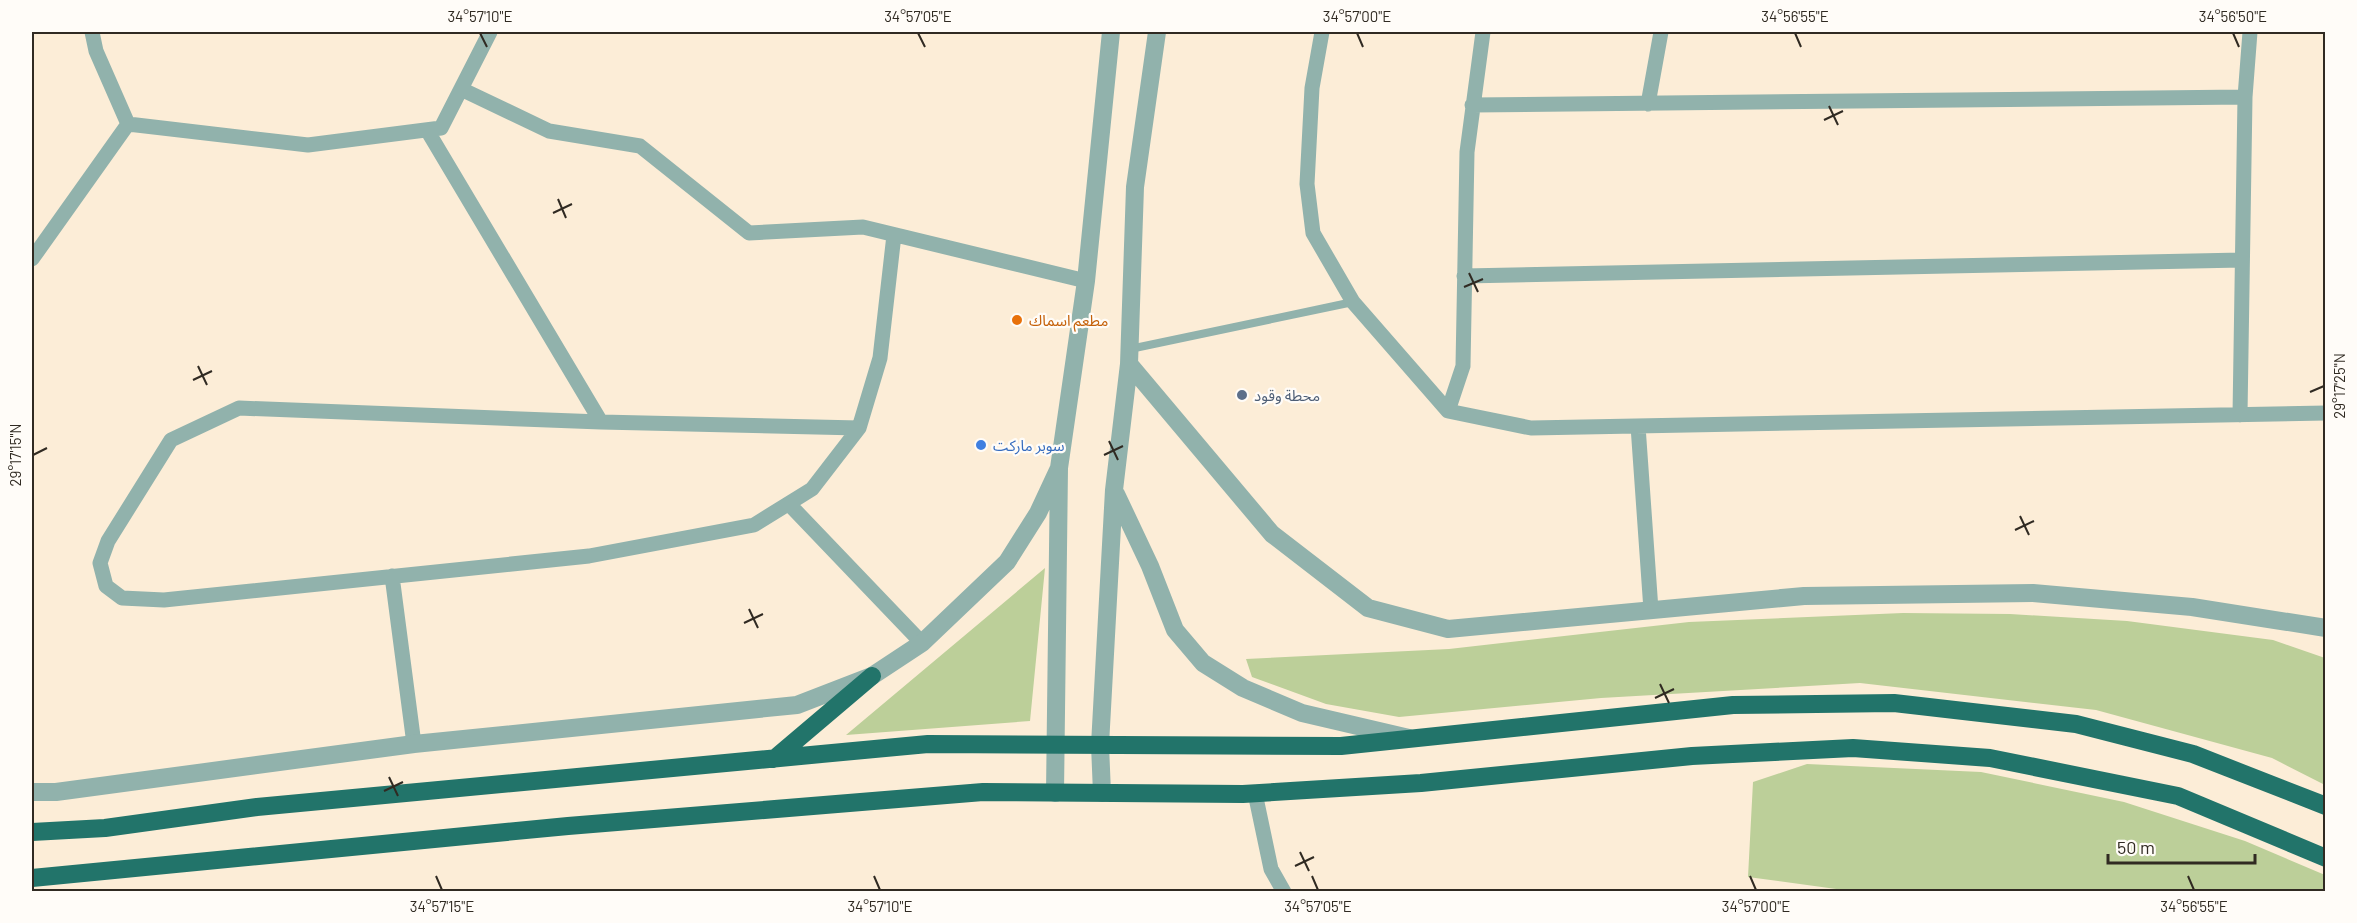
<svg xmlns="http://www.w3.org/2000/svg" width="2357" height="923" font-family="Barlow,'Noto Sans Arabic',sans-serif">
<rect width="100%" height="100%" fill="#fcedd7"/>
<!-- green -->
<path fill="#bccf99" d="M1045,568L1030,721L846,735Z
M1903,613L2010,614L2127,621L2273,640L2325,658V785L2272,758L2096,710L1860,683L1601,698L1399,717L1326,704L1252,677L1246,659L1449,649L1689,622Z
M1807,764L1981,772L2124,802L2245,841L2325,875V891L1858,892L1748,877L1753,782Z"/>
<g fill="none" stroke-linecap="round" stroke-linejoin="round">
<!-- service -->
<path stroke="#91b2ac" stroke-width="8" d="M1130,349L1353,302"/>
<!-- minor -->
<path stroke="#91b2ac" stroke-width="15" d="M1322,32L1312,88L1307,184L1313,233L1353,302L1448,411L1531,428L2326,413
M461,89L549,131L640,146L749,233L863,227L1086,281
M1648,104L1661,32
M1472,105L2245,97
M128,124L308,145L441,128L490,32
M427,130L601,422
M32,259L128,124L96,51L92,32
M1464,276L2242,260
M1448,411L1463,366L1467,152L1483,32
M2240,415L2245,97L2250,32
M1638,426L1651,610
M859,428L601,422L239,408L171,440L108,541L100,563L106,586L122,598L164,600L589,556L754,525L812,489L859,428L880,358L894,235
M789,504L922,643
M392,576L414,744
M1255,793L1271,869L1284,892"/>
<!-- tertiary -->
<path stroke="#91b2ac" stroke-width="18" d="M1129,364L1272,534L1368,608L1448,629L1804,596L2033,593L2192,607L2326,628
M1116,494L1150,566L1175,630L1203,663L1243,688L1302,713L1409,738
M32,792H56L414,744L797,705L872,676L922,643L1007,562L1038,513L1059,468
M1055,793L1059,468L1086,281L1111,32
M1102,793L1100,745L1114,490L1129,364L1135,187L1157,32"/>
<!-- trunk -->
<path stroke="#22746a" stroke-width="18" d="M774,759L872,676
M32,832L105,828L257,807L928,744L1341,746L1733,705L1894,703L2076,724L2193,754L2326,806
M32,878L568,826L983,792L1243,794L1421,783L1692,756L1853,748L1990,758L2178,796L2326,858"/>
</g>
<!-- ticks -->
<path fill="none" stroke="#302a22" stroke-width="2" d="M480,33L487,47M918,33L925,47M1357,33L1363,47M1795,33L1801,47M2233,33L2239,47M1829,106L1838,125M1824,120L1843,111M558,199L566,218M553,213L572,204M1469,273L1478,292M1464,287L1483,279M198,366L207,385M193,380L212,371M2310,392L2324,386M1109,441L1118,460M33,455L47,448M1104,455L1123,446M2020,516L2029,535M2015,530L2034,521M749,609L758,628M744,623L763,614M1660,684L1669,703M1655,698L1674,689M389,777L398,796M384,791L403,782M1300,852L1309,871M1295,866L1314,857M436,876L442,890M874,876L880,890M1312,876L1318,890M1750,876L1756,890M2188,876L2194,890"/>
<!-- markers -->
<circle fill="#e8710a" stroke="#fffcf8" stroke-width="2" cx="1017" cy="320" r="6"/>
<circle fill="#5c6f8a" stroke="#fffcf8" stroke-width="2" cx="1242" cy="395" r="6"/>
<circle fill="#3f7fe0" stroke="#fffcf8" stroke-width="2" cx="981" cy="445" r="6"/>
<g text-anchor="middle" dominant-baseline="central" stroke-width="4.5" stroke-linejoin="round" paint-order="stroke">
<!-- food labels -->
<g font-size="15" fill="#c56008" stroke="#fffcf8" text-anchor="start">
<text x="1029" y="320">مطعم اسماك</text>
</g>
<!-- service labels -->
<g font-size="15" fill="#4e5e75" stroke="#fffcf8" text-anchor="start">
<text x="1254" y="395">محطة وقود</text>
</g>
<!-- shop labels -->
<g font-size="15" fill="#366cbe" stroke="#fffcf8" text-anchor="start">
<text x="993" y="445">سوبر ماركت</text>
</g>
</g>
<!-- border -->
<rect width="2357" height="923" fill="none" stroke="#fffcf8" stroke-width="66"/>
<!-- scale -->
<path d="M2108 854v9h147v-9" fill="none" stroke="#302a22" stroke-width="3"/>
<text x="2117" y="854" font-size="18" fill="#302a22" stroke="#fffcf8" stroke-width="4.5" paint-order="stroke">50 m</text>
<rect x="33" y="33" width="2291" height="857" fill="none" stroke="#302a22" stroke-width="2"/>
<g font-size="15" text-anchor="middle" fill="#302a22">
<text x="480" y="22">34°57'10"E</text>
<text x="918" y="22">34°57'05"E</text>
<text x="1357" y="22">34°57'00"E</text>
<text x="1795" y="22">34°56'55"E</text>
<text x="2233" y="22">34°56'50"E</text>
<text transform="translate(2340 386) rotate(-90)" y="5">29°17'25"N</text>
<text transform="translate(16 455) rotate(-90)" y="5">29°17'15"N</text>
<text x="442" y="912">34°57'15"E</text>
<text x="880" y="912">34°57'10"E</text>
<text x="1318" y="912">34°57'05"E</text>
<text x="1756" y="912">34°57'00"E</text>
<text x="2194" y="912">34°56'55"E</text>
</g>
</svg>
